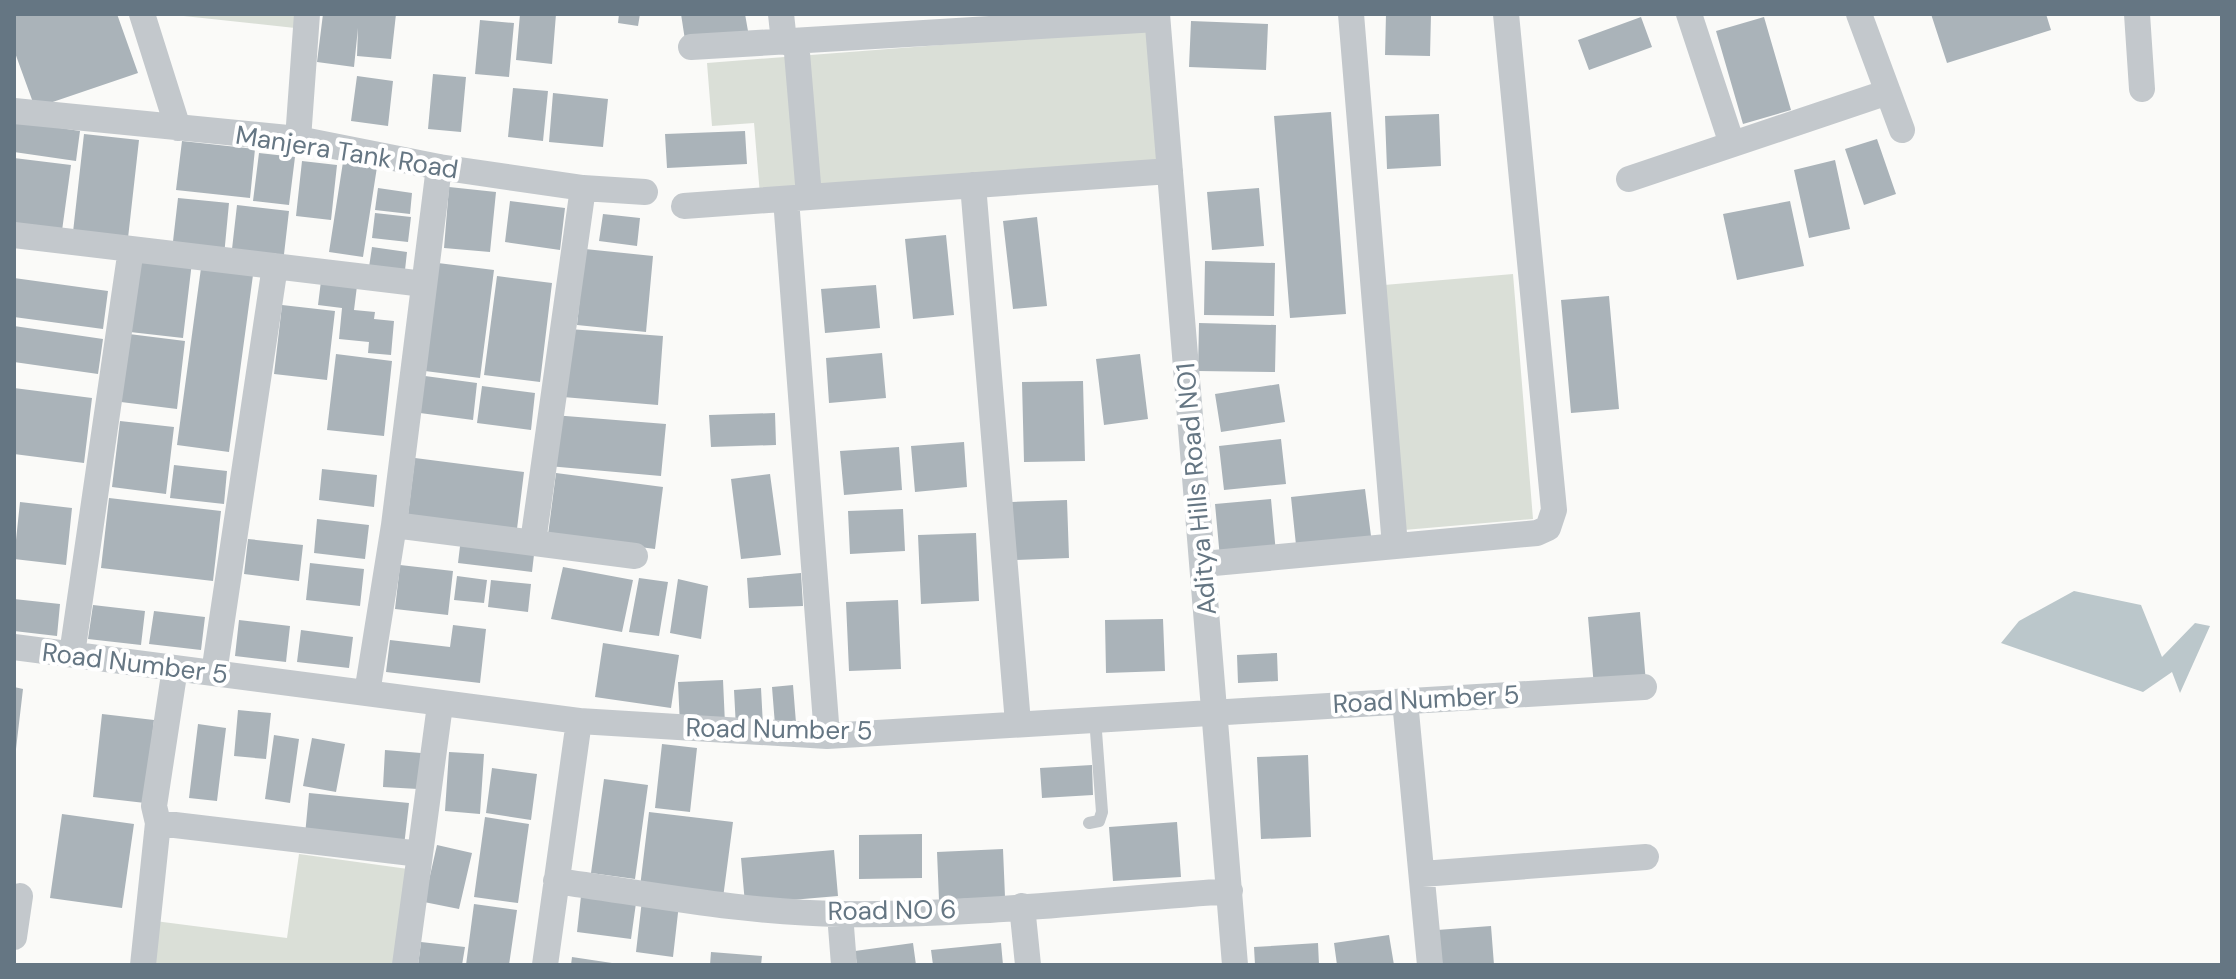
<svg xmlns="http://www.w3.org/2000/svg" width="2236" height="979" font-family="'DM Sans',sans-serif">
<rect width="100%" height="100%" fill="#fafaf8"/>
<!-- green -->
<path fill="#dadfd7" d="M165,14H296L295,28Z
M1147,29L1158,164L760,195L754,123L712,126L707,63Z
M1513,274L1533,519L1404,530L1384,285Z
M299,854L408,869L394,965H151L155,921L287,938Z"/>
<!-- water -->
<path fill="#bbc7cb" d="M2074,591L2141,605L2162,657L2195,623L2210,626L2180,693L2172,672L2143,692L2001,643L2019,621Z"/>
<!-- building -->
<path fill="#aab3b9" d="M14,14H117L138,73L35,108L14,50Z
M323,14H396L391,59L357,56L358,28L354,67L317,62Z
M520,14H556L552,64L516,60Z
M619,14H640L638,26L618,23Z
M681,14H745L748,31L685,40Z
M1386,14H1431L1430,56L1385,55Z
M1931,14H2046L2051,30L1947,63Z
M1641,17L1652,47L1589,70L1578,40Z
M1764,17L1791,110L1743,124L1716,31Z
M480,20L514,23L509,77L475,74Z
M1191,21L1268,24L1266,70L1189,67Z
M433,74L466,77L461,132L428,129Z
M357,76L393,81L388,126L351,121Z
M513,88L548,91L543,141L508,137Z
M553,93L608,99L603,147L549,142Z
M1331,112L1346,314L1290,318L1274,116Z
M1439,114L1441,166L1387,169L1385,116Z
M14,121L80,131L76,161L14,152Z
M745,131L747,164L667,168L665,134Z
M84,134L139,140L127,247L72,241Z
M1877,139L1896,194L1864,205L1845,149Z
M182,141L255,149L250,198L176,190Z
M259,153L295,157L289,205L253,201Z
M14,158L71,165L61,238L14,232Z
M1835,160L1850,229L1809,238L1794,170Z
M302,161L337,165L331,220L296,216Z
M343,162L377,167L363,257L329,252Z
M449,187L496,192L490,252L444,248Z
M378,188L412,193L410,214L375,210Z
M1259,188L1264,246L1212,250L1207,192Z
M178,198L229,203L224,256L172,250Z
M510,201L565,208L560,250L505,242Z
M1790,201L1804,266L1737,280L1723,214Z
M237,205L289,211L283,263L231,258Z
M375,213L411,217L408,242L372,238Z
M603,214L640,218L637,246L599,241Z
M1037,217L1047,306L1013,309L1003,221Z
M946,235L954,315L913,319L905,239Z
M372,247L407,252L404,279L368,274Z
M585,249L653,256L646,332L577,325Z
M139,256L192,262L183,338L130,332Z
M1205,261L1275,263L1274,316L1204,315Z
M438,263L494,270L480,378L425,371Z
M201,268L253,275L229,452L177,445Z
M322,273L358,278L354,310L375,312L374,319L394,321L391,355L368,353L369,342L339,339L342,308L318,305Z
M497,276L552,283L540,382L484,375Z
M14,278L108,291L103,329L14,317Z
M876,285L880,328L825,333L821,289Z
M1609,296L1619,409L1571,413L1561,300Z
M282,305L335,311L327,380L274,374Z
M1199,323L1276,325L1275,372L1198,371Z
M14,326L103,339L98,374L14,362Z
M569,329L663,336L658,405L563,397Z
M129,334L185,341L177,409L121,402Z
M882,353L886,398L829,403L826,358Z
M336,354L392,361L384,436L327,430Z
M1140,354L1148,419L1104,425L1096,359Z
M425,376L477,383L473,420L420,413Z
M1083,381L1085,461L1024,462L1022,382Z
M1279,384L1285,422L1221,432L1215,394Z
M482,386L535,393L531,430L477,423Z
M14,388L92,398L84,463L14,454Z
M775,413L776,445L711,447L709,415Z
M553,415L666,424L661,476L548,466Z
M120,421L174,427L166,494L112,487Z
M1281,439L1286,484L1224,490L1219,446Z
M964,442L967,487L915,492L911,446Z
M899,447L902,490L844,495L840,451Z
M415,458L524,472L516,537L407,523Z
M174,465L227,471L224,504L170,498Z
M322,469L377,475L374,507L319,500Z
M556,473L663,487L655,549L548,535Z
M770,474L781,555L741,559L731,479Z
M1365,489L1371,536L1296,545L1291,497Z
M109,498L221,511L213,581L101,568Z
M1271,499L1276,553L1220,558L1215,504Z
M1067,500L1069,558L1015,560L1012,502Z
M20,502L72,508L66,565L14,559Z
M903,509L905,551L850,554L848,511Z
M317,519L369,525L365,559L314,553Z
M976,533L979,601L921,604L918,535Z
M461,538L535,546L532,572L458,563Z
M248,539L303,545L299,581L244,574Z
M310,563L364,569L360,606L306,600Z
M400,565L453,571L448,615L395,609Z
M563,567L633,580L622,632L551,619Z
M801,573L803,606L749,608L747,578Z
M457,576L487,580L484,603L454,600Z
M639,578L668,582L659,636L629,632Z
M678,579L708,586L701,639L670,633Z
M491,580L531,584L528,612L488,607Z
M14,599L60,604L57,636L14,631Z
M898,600L901,669L849,671L846,602Z
M93,605L145,611L141,645L88,639Z
M154,611L205,617L201,650L149,644Z
M1640,612L1646,683L1594,687L1588,617Z
M1163,619L1165,671L1106,673L1105,620Z
M239,620L290,626L286,662L235,656Z
M453,625L486,629L480,683L386,672L390,640L450,647Z
M301,630L353,637L349,668L297,662Z
M603,643L679,655L671,708L595,697Z
M1277,653L1278,681L1238,683L1237,655Z
M723,680L725,724L680,726L678,682Z
M793,685L796,723L775,725L772,687Z
M14,687L23,689L16,749H14Z
M761,688L763,726L736,728L734,690Z
M238,710L271,713L266,759L234,756Z
M102,714L154,720L145,803L93,797Z
M198,724L226,728L217,801L189,798Z
M274,735L299,739L290,803L265,799Z
M312,738L345,744L336,792L303,786Z
M662,744L697,748L690,812L655,808Z
M385,750L421,753L418,789L383,787Z
M449,752L484,754L480,814L445,811Z
M1308,755L1311,837L1261,839L1257,757Z
M1092,765L1093,795L1042,798L1040,768Z
M492,768L537,774L531,820L486,813Z
M604,779L648,785L635,879L591,873Z
M309,793L409,803L404,846L305,835Z
M649,812L733,822L723,898L640,887Z
M62,814L134,824L122,908L50,898Z
M485,817L529,824L518,903L474,897Z
M1177,822L1181,877L1113,881L1109,827Z
M922,834V878L859,879V835Z
M437,845L472,853L459,909L424,902Z
M1003,849L1005,897L939,900L937,852Z
M834,850L838,896L745,904L741,858Z
M581,896L636,903L631,939L577,932Z
M642,900L679,904L673,957L636,952Z
M474,904L517,910L509,965H466Z
M1491,926L1494,965H1440L1437,930Z
M1389,935L1394,965H1337L1334,943Z
M421,942L465,947L462,965H418Z
M913,943L916,965H857L855,951Z
M1001,943L1003,965H933L931,950Z
M1318,943L1319,965H1255L1254,947Z
M711,952L762,956L761,965H710Z
M572,957L612,963V965H571Z"/>
<g fill="none" stroke-linecap="round" stroke-linejoin="round">
<!-- lane -->
<path stroke="#c3c8cc" stroke-width="12" d="M1089,823L1099,821L1102,812L1095,718"/>
<!-- street -->
<path stroke="#c3c8cc" stroke-width="26" d="M142,14L178,128
M781,14L784,42
M1157,14L1235,965
M1351,14L1395,546
M1689,14L1732,144
M1859,14L1902,130
M2137,14L2142,89
M796,41L809,196
M691,47L1157,19
M14,111L298,139L439,167L583,188L645,192
M298,139L307,14
M1629,179L1888,92
M973,185L1018,723
M786,199L827,736
M684,206L1170,171
M14,235L424,284
M394,525L635,556
M533,542L583,188
M1203,564L1537,533L1548,528L1554,510L1506,14
M14,647L579,721L827,736L1644,687
M72,654L131,249
M214,673L275,266
M367,693L394,525L439,167
M1405,701L1430,965
M158,823L420,854L405,965
M420,854L440,705
M1422,874L1646,857
M556,881C650,894 746,913 841,914C970,916 1101,900 1230,891
M1022,906L1028,965
M840,914L844,965
M14,937L20,896
M143,965L158,823L154,806L175,668
M545,965L579,721"/>
</g>
<g text-anchor="middle" dominant-baseline="central" stroke-width="8" stroke-linejoin="round" paint-order="stroke">
<!-- street labels -->
<g font-size="26" fill="#657683" stroke="#fff">
<text transform="translate(347 152) rotate(9)">Manjera Tank Road</text>
<text transform="translate(1196 489) rotate(-95)">Aditya Hills Road NO1</text>
<text transform="translate(135 663) rotate(7)">Road Number 5</text>
<text transform="translate(1426 699) rotate(-3)">Road Number 5</text>
<text transform="translate(779 729) rotate(1)">Road Number 5</text>
<text transform="translate(892 910) rotate(-1)">Road NO 6</text>
</g>
</g>
<!-- border -->
<rect width="2236" height="979" fill="none" stroke="#657683" stroke-width="32"/>
</svg>
